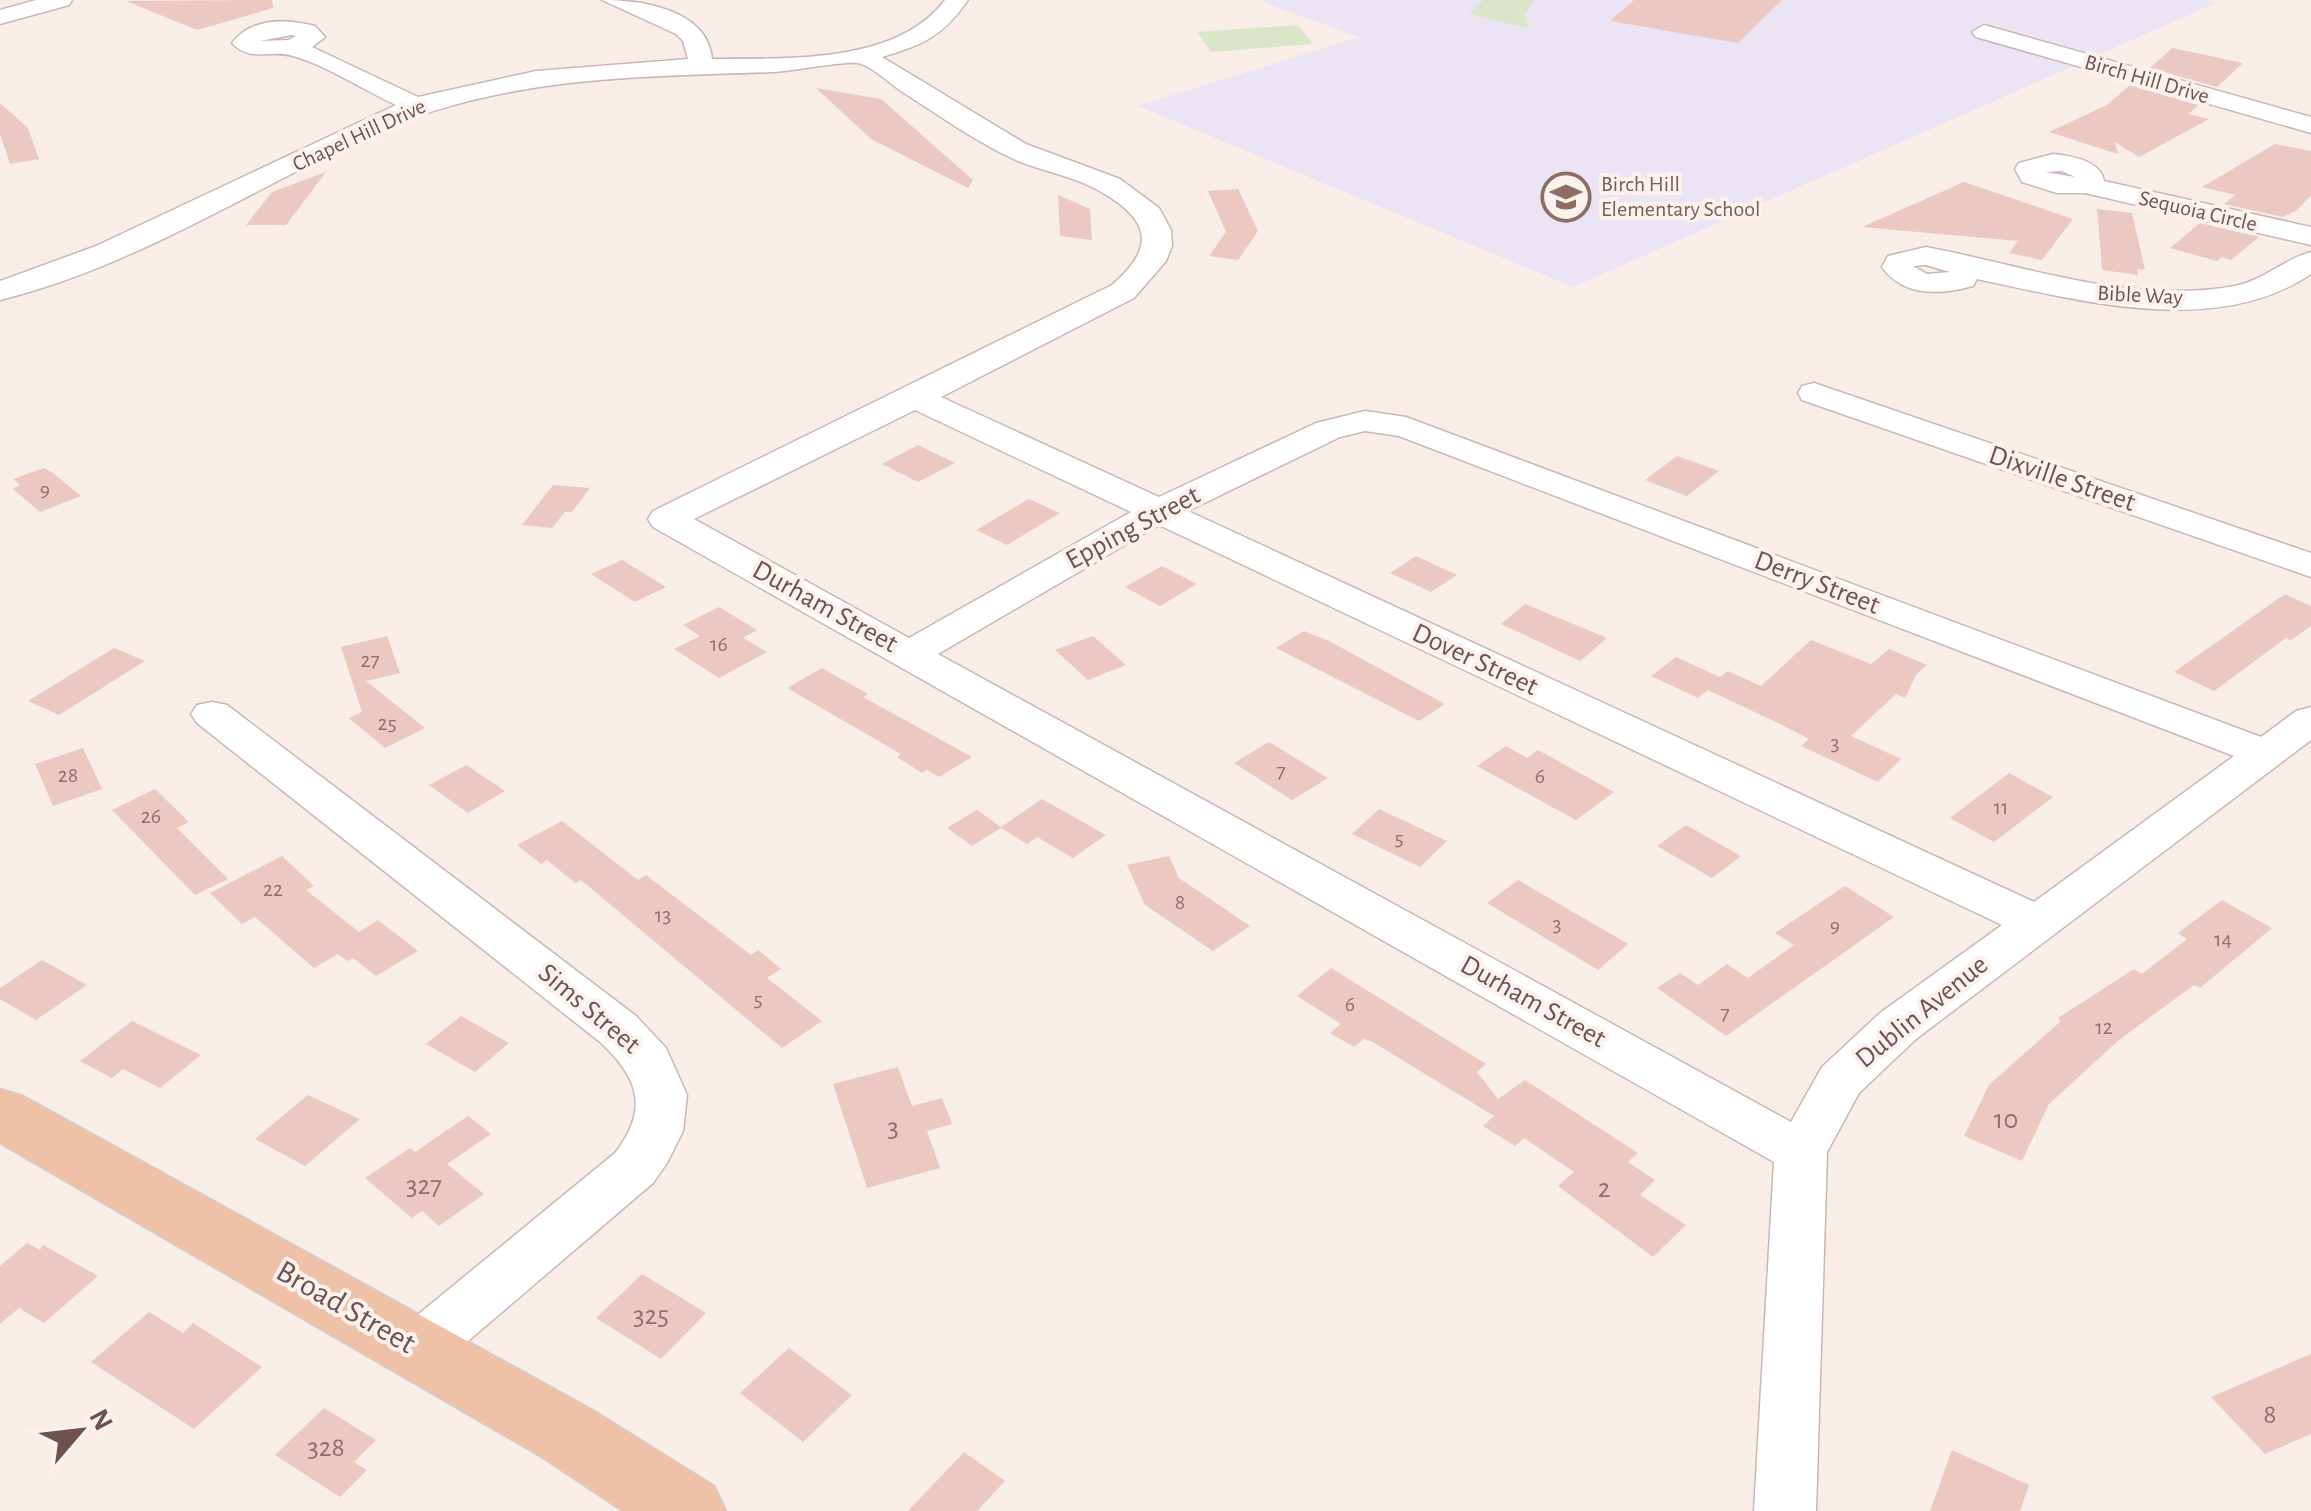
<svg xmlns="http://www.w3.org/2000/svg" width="2311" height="1511" font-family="'Alegreya Sans',sans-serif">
<rect width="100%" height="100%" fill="#f9ede7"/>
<!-- education -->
<path fill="#eae4f5" d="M1265,0H2206L2216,3L1573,287L1138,106L1359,37L1260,1Z"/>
<!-- green -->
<path fill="#dbe5c7" d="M1483,0H1535L1525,13L1528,28L1469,14Z
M1298,25L1313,44L1211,52L1197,32Z"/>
<!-- building -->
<path fill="#ebc8c2" d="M272,0L273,8L197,30L126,1Z
M1634,0H1782L1738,43L1610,21Z
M2172,48L2243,63L2217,87L2150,68Z
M2130,85L2198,105L2189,114L2209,119L2139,157L2115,142L2118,154L2049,132L2107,105Z
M816,88L881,99L973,180L968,188L871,139Z
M0,103L28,128L39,159L10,164L0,134Z
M2275,144L2311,151V195L2297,210L2283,217L2224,204L2235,195L2202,187Z
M326,172L286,225H246L272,192Z
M1964,182L2073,219L2042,260L2009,253L2018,241L1862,227Z
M1238,189L1258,231L1238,260L1209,256L1226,232L1208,191Z
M1058,195L1090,209L1092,240L1060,236Z
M2097,209L2132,213L2145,270L2137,269L2138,275L2102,270Z
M2200,223L2259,237L2231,260L2222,257L2217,261L2170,248Z
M918,445L955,463L918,482L882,464Z
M1677,456L1719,471L1687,496L1645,480Z
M44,468L53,473L81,496L40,512L13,489L20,485L13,479Z
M553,485L590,488L572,512H565L552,528L522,525Z
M1029,499L1060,513L1007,545L976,530Z
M1416,556L1457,575L1431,592L1390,573Z
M622,560L666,587L635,602L591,574Z
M1162,566L1197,584L1160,606L1125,587Z
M2285,594L2311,606V626L2291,640L2286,638L2214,691L2174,672Z
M1525,604L1607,638L1580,661L1501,624Z
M719,607L757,630L743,638L767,652L719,678L674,649L700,636L683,625Z
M1304,631L1329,641L1445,704L1419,721L1276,648Z
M387,636L400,673L366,681L425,728L385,748L349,718L362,712L341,647Z
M1093,636L1126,665L1088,680L1055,650Z
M1811,640L1871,664L1889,649L1927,665L1916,675L1905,698L1896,694L1851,736L1901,759L1878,782L1801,746L1809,739L1780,724L1708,690L1698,698L1651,676L1676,657L1720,677L1728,671L1761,686Z
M114,648L145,661L59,715L28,701Z
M822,668L868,694L863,697L972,757L939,777L927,770L922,773L897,757L901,754L787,688Z
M1269,742L1328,778L1292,800L1234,763Z
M1506,746L1527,758L1538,750L1614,792L1576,820L1477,766Z
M83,748L102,789L53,806L35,764Z
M466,765L505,791L468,813L429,785Z
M2009,773L2053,797L1994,842L1950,818Z
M155,789L189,822L177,828L228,879L195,895L112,810Z
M1042,799L1106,835L1073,858L1037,837L1027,844L1001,828L972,846L947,828L977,810L1001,827Z
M1379,809L1447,841L1420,867L1352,834Z
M562,821L638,880L646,875L751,955L758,950L781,969L767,978L822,1021L782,1048L581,880L575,883L547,860L541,864L517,845Z
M1686,825L1741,856L1712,878L1657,846Z
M282,856L314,886L306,890L359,932L378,920L418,951L376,976L353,958L347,961L338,954L314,968L255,917L242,924L210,893Z
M1169,856L1179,878L1250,926L1213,951L1145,905L1127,865Z
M1518,880L1628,944L1598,970L1487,903Z
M1845,886L1894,917L1726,1036L1657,988L1680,973L1698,985L1727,964L1748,978L1794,945L1775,933Z
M2222,900L2272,928L2200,988L2194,985L2119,1040L2049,1104L2022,1161L1964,1136L1989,1085L2061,1021L2058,1018L2134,969L2142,974L2187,939L2178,933Z
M42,960L87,985L36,1020L0,999V988Z
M1331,968L1486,1064L1477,1072L1498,1099L1525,1080L1638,1153L1628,1162L1655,1180L1640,1195L1686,1225L1653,1257L1558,1186L1574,1172L1524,1138L1515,1146L1483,1126L1494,1116L1371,1041L1364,1039L1354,1047L1330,1033L1341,1024L1297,996Z
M461,1016L509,1043L475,1072L426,1044Z
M132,1021L201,1055L160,1088L123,1069L112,1078L80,1061Z
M898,1067L912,1106L942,1098L952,1124L927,1131L940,1168L867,1188L833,1084Z
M308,1095L360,1119L305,1166L255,1139Z
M468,1116L491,1134L447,1164L484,1194L439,1226L422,1211L412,1218L365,1178L410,1148L415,1152Z
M27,1243L40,1250L43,1245L98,1276L44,1323L19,1308L0,1324V1266Z
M642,1274L706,1313L661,1359L596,1318Z
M149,1312L183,1333L193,1323L262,1367L194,1429L91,1362Z
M789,1348L852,1395L803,1442L740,1393Z
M2311,1354V1434L2265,1454L2211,1397Z
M324,1408L376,1440L354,1462L367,1470L340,1497L275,1455Z
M1952,1450L2029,1485L2020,1511H1930Z
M964,1452L1005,1481L977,1511H908Z"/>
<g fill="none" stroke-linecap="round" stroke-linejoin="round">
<!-- minor casing -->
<g stroke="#ccb6b1" stroke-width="3">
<path id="minor" d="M36,0H72L69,5L0,24V10Z
M602,0C640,0 708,9 712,59C786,58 896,65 945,0H968C943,36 923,45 882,57L1026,144L1120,179L1159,208L1171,230L1172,246L1166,261L1134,298L941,397L1159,497L1316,423L1365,411L1406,417L2261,737L2296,711L2311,707V740L1916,1039L1859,1093L1827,1152L1816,1511H1754L1774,1162L653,527L648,519L653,511L1112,285C1155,248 1151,221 1103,193C1077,177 1046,172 1018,161C977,143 939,115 901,91C889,83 871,65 857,63C847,61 790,71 774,72C633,77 497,76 366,137C246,193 130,268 0,300V281L96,246L396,105C363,90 328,66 293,56C271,49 251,63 232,43C252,17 287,19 315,26L325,37L312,47L418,97L536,71L688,59L683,41L676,34ZM291,35L296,36L288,40L260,41ZM915,410L1131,512L909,638L694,519ZM1365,431L1399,436L2234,756L2034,902L1188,511L1340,437ZM1159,525L2002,925L1880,1013L1822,1067L1791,1122L938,654Z
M1984,25L2311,117V133L1976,37L1972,32Z
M2053,154C2073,156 2101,161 2104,181L2311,227V245L2085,193H2057L2022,182L2015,169L2019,163ZM2062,171L2075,177L2045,172Z
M1926,247C2027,266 2130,305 2235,286C2264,280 2284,259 2311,252V274C2216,338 2081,301 1977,279L1973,286C1941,295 1903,297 1882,267L1888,256ZM1926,265L1950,272L1927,274L1913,266Z
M1814,383L2311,553V577L1802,400L1798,393L1802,386Z
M212,702L227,705L636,1016L666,1048L687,1095L683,1131L667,1163L653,1183L440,1365L419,1372L398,1365L390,1348L398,1331L615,1153C649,1109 639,1078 600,1042L197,723L191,714L197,705Z"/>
</g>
<!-- major casing -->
<g stroke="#d4cbca" stroke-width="3">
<path id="major" d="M0,1089L23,1096L594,1411L714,1486L726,1511H623L542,1457L0,1143Z"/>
</g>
<!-- minor -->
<use href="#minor" fill="#fff" fill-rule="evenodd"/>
<!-- major -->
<use href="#major" fill="#efc2a8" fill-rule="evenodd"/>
</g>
<!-- icons -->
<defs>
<g id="school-ring" transform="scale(2.5)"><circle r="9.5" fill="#fcf2ed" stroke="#8d6e63" stroke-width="1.5"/><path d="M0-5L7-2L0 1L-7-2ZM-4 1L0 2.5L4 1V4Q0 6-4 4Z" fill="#8d6e63"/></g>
</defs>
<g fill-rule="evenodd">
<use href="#school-ring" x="1566" y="197"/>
</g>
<g text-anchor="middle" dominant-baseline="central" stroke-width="8" stroke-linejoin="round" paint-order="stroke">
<!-- far-street labels -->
<g font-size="22" fill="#6f524f" stroke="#fcf2ed">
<text transform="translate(2147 79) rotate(16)">Birch Hill Drive</text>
<text transform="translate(359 135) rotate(-25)">Chapel Hill Drive</text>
<text transform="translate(2198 211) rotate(13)">Sequoia Circle</text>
<text transform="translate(2140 295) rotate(3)">Bible Way</text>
</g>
<!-- far-education labels -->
<g font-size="22" fill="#785e54" stroke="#fcf2ed" text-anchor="start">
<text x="1601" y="184">Birch Hill<tspan x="1601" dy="25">Elementary School</tspan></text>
</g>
<!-- number labels -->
<g font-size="22" fill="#8e706c">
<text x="45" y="489">9</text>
<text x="719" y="644">16</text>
<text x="370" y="660">27</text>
<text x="387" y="723">25</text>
<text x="1835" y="743">3</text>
<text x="1281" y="771">7</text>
<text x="68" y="775">28</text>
<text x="1540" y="776">6</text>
<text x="2001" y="807">11</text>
<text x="151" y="816">26</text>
<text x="1399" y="838">5</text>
<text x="273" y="889">22</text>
<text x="1180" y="902">8</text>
<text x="663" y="915">13</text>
<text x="1557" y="924">3</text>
<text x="1835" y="925">9</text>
<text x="2223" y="939">14</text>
<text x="758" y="999">5</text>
<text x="1350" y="1004">6</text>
<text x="1725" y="1013">7</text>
<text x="2104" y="1027">12</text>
</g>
<!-- street labels -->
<g font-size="28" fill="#6f524f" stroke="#fcf2ed">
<text transform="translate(2062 479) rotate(19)">Dixville Street</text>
<text transform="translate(1133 528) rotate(-28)">Epping Street</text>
<text transform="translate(1817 583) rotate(21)">Derry Street</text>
<text transform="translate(825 607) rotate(29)">Durham Street</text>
<text transform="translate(1475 660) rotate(25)">Dover Street</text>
<text transform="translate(1533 1002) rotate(29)">Durham Street</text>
<text transform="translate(589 1009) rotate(40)">Sims Street</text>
<text transform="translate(1922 1012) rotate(-39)">Dublin Avenue</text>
</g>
<!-- near-number labels -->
<g font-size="28" fill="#8e706c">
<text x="2006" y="1120">10</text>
<text x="893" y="1128">3</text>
<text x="424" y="1186">327</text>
<text x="1604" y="1189">2</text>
<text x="651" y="1316">325</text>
<text x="2270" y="1415">8</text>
<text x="326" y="1448">328</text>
</g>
<!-- near-street labels -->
<g font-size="32" fill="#6f524f" stroke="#fcf2ed">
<text transform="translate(346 1307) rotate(30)">Broad Street</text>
</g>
</g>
<!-- north arrow -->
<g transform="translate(80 1431) rotate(62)" stroke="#fcf2ed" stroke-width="8" paint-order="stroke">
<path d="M0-8L18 38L0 25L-18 38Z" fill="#6f524f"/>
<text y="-15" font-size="28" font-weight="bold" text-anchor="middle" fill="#6f524f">N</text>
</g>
</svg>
